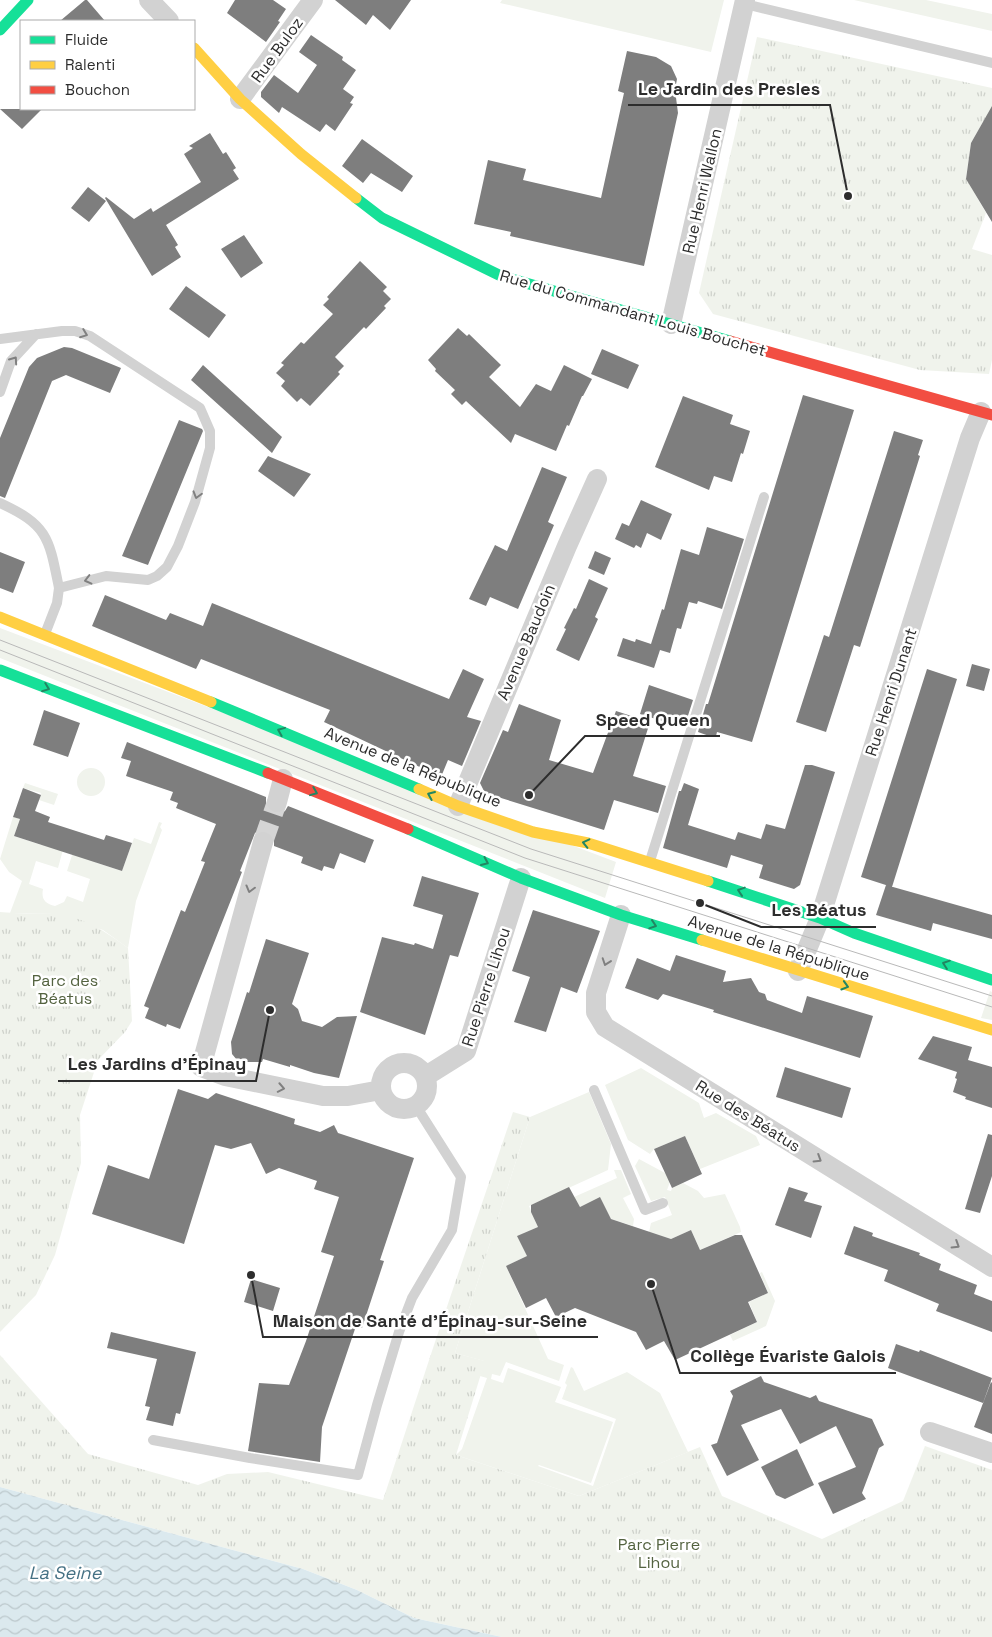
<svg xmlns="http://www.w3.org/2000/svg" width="992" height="1637" font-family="'Space Grotesk',sans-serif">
<defs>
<pattern id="park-tufts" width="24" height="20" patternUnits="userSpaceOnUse" patternTransform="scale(1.25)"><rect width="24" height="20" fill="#f0f3ec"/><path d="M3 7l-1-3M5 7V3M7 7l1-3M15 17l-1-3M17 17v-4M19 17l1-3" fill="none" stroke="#ced1cb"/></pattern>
<pattern id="water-waves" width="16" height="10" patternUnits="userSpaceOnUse" patternTransform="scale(1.25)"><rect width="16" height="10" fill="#dbe9ee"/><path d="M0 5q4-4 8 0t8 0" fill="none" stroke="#bcc8cc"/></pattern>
</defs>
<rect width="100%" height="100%" fill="#fff"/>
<!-- green -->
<path fill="#f0f3ec" d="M502,0H724L711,52L500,3Z
M854,0H926L992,14V31Z
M0,628L616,862L605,898L0,658Z
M77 782a14 14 0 1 1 28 0a14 14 0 1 1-28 0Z
M25,783L58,794L54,805L39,800L41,793L23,788Z
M13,817L20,819L14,836L41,845L64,846L58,868L36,861L29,884L43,889C41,899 45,904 55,906L64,902L67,896L83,902L90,879L67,871L74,849L97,863L122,871L134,838L151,844L159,822L162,823L160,827L162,830L136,901L128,948L103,930L54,914L10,913L22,881L9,872L0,859Z
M990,991L992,992V1020L981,1018Z
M641,1068L699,1103L704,1118L716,1113L756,1136L760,1145L700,1169L685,1136L654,1149L650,1154L628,1140L605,1085Z
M589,1092L611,1144L608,1170L529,1206L538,1227L518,1236L527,1256L506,1266L548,1359L564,1365L559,1381L506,1362L500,1376L492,1374L491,1379L503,1383L508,1368L561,1387L555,1402L613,1422L591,1483L539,1465L538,1466L593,1486L616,1419L562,1399L567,1385L565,1383L571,1367L573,1368L584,1391L627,1372L660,1393L688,1452L579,1496L456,1455L462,1449L487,1378L480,1376L484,1361L455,1353L530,1117Z
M639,1159L665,1173L670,1182L667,1190L671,1191L672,1188L683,1183L698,1191L704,1198L725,1194L740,1227L741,1232L700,1250L691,1230L671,1239L649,1232L651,1223L672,1215L665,1197L651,1201L635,1166Z
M614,1170H621L631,1194L623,1198L634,1219L633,1226L611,1219L600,1198L580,1207L574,1197L617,1178Z
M762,1272L775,1301L766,1326L733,1341L730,1335L757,1322L749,1302L768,1293L760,1273Z"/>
<!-- park -->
<path fill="url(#park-tufts)" d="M757,37L992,88V116L986,117L971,143L966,178L986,213L972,249L992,255V360L989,374L920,370L713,314L699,293Z
M0,912C18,914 37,913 55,914C84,917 105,931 128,948L132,1021L125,1032L98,1060L80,1115L81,1163L55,1255L36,1295L0,1332Z
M513,1112L530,1117L455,1353L485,1361L456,1455L579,1496L700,1447L722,1496L822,1539L903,1501L925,1446L992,1470V1637H502L414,1618L357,1590L303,1569L0,1487V1355L88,1454L198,1485L227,1474L268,1472L383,1500L435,1342Z"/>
<!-- water -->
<path fill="url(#water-waves)" d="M0,1487L303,1569L357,1590L414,1618L502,1637H0Z"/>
<!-- building -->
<path fill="#7e7e7e" d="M85,0H87L105,21H60Z
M235,0H273L286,9L278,21L280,22L266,42L227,13Z
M335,0H411L390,30L373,15L366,25Z
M311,35L343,57L342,60L356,70L343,89L354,97L350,103L353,104L335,131L326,124L320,132L282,107L279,113L261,97V92L274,75L298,93L317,65L299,52Z
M627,51L656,57L671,66L677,79L675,90L678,113L644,266L510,236L511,232L474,224L488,160L526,169L523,180L601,198L624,93L618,91Z
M992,106V222L966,179L971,143Z
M0,109H42L22,129Z
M210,133L223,154L226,152L236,168L233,170L239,179L166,225L178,245L175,247L181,257L152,276L105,198L106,197L134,219L151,208L153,212L201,182L184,154L193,148L189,146Z
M362,139L413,176L402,192L371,173L363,183L342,166Z
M88,187L106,201L89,222L71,208Z
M244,235L263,263L241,278L221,249Z
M360,261L387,287L383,291L391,299L384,306L386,308L366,329L364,327L335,357L344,366L338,372L340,374L310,406L301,398L297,402L281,386L285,381L276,373L284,365L281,363L301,342L304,344L333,314L323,305L329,299L327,297Z
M186,286L226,315L209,338L169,309Z
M458,328L467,336L469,334L501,365L489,377L520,407L536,384L551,391L564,365L592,379L583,396H582L569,426L567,425L556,451L515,434L511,443L466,401L462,405L451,394L455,390L435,371L436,369L428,360Z
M64,347L72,348L121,368L110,393L66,375L52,381L5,498L0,496V438L29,367L37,358Z
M602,349L639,365L628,389L591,374Z
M203,365L282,437L272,453L191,380Z
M803,395L854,410L752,742L717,732L716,736L712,737L698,732L706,704H708Z
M683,396L733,415L730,424L750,431L743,454L741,453L732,482L714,476L709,490L655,467Z
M179,420L202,429L203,431L148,565L122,556Z
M894,431L923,440L918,455L920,456L860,647L854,645L826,732L796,722L824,635L829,637Z
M268,456L311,474L294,497L258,471Z
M542,467L567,477L548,522L554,525L518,609L490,597L486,606L469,599L495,545L507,551Z
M641,500L672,514L661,540L647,533L641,548L636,545L634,548L615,539L622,523L629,526Z
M707,527L744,539L722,609L698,601L697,604L689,602L681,629L677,628L670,653L660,650L654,668L617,656L623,638L635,642L636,639L651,644L662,609L664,610L681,549L699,555Z
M595,551L611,558L604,575L588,568Z
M0,552L25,562L13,593L0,588Z
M589,579L608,588L595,617L598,619L579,661L556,650L566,629L564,628L574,608L576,609Z
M105,595L166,620L170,613L203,626L212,603L449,699L463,669L484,679L467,717L481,721L462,766L448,760L441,777L324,722L330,710L201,659L196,669L92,626Z
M972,664L990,669L984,691L966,686Z
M927,669L957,679L892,887L861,877Z
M649,685L693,700L684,728L640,714Z
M519,704L561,720L549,760L593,773L616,711L650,722L633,776L666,786L658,813L614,800L604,830L485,793L480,783L503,730L508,732Z
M44,710L80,723L68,757L33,745Z
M127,742L266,797V806L269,811L274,813H281L285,811L288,806L374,840L365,863L340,853L334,869L324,866L322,871L301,863L303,857L274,846V839L271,833L267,831L260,830L255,833L240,871L242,872L180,1029L167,1024L166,1027L145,1018L149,1008L144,1006L181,910L185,912L205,862L201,861L216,824L176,808L178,803L170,800L173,792L126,776L131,761L121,758Z
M805,765H812L835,772L800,885L794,889L759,878L763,865L731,855L727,868L663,848L679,791H681L684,783L699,789L688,825L735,840L738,832L761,839L766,824L785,829Z
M23,788L41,795L35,811L50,817L48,822L104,840L106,835L132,843L122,871L14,836L20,819L13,817Z
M422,876L479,893L458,957L450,955L425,1035L360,1012L382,937L414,945L415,943L433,949L443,915L413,906Z
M886,885L992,915V939L933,923L931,931L876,915Z
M533,910L600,931L577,993L561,987L546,1032L514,1022L530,977L512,971Z
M266,939L309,953L292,1004L298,1009L302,1021L322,1027L337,1017L357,1016L339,1078L314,1073L290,1065V1067L263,1059L262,1062H244L237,1060L232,1054L231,1042L247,992L249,993Z
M676,955L726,971L723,982L751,978L759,992L765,994L767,1000L802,1013L807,996L873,1016L860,1058L713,1012L714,1010L663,994L658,1000L625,988L637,958L670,971Z
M933,1036L972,1047L968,1060L992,1067V1108L965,1099L966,1097L953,1092L957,1079L955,1078L957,1072L918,1059Z
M785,1067L851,1088L842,1118L776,1097Z
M178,1089L208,1099L216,1093L295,1119L294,1124L320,1132L334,1125L338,1133L414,1158L380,1260L384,1261L362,1328L356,1326L322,1427L320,1462L248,1451L259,1383L289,1385L306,1341L334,1256L321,1252L339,1197L314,1189L317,1181L279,1168L266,1174L251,1143L231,1149L215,1145L184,1244L92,1214L108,1165L149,1179Z
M988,1134L992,1135V1176L980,1213L965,1209Z
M685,1136L702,1174L672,1188L654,1149Z
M569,1187L580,1207L600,1197L611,1219L671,1239L691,1230L700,1250L735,1235H742L768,1293L748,1302L757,1322L675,1360L664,1341L646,1350L636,1332L575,1308L556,1317L546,1298L526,1308L506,1266L527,1256L517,1236L538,1227L531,1212V1205Z
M789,1187L808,1193L804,1201L822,1206L811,1238L775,1225Z
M854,1226L873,1233L872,1236L920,1253L919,1255L941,1264L939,1270L977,1285L974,1294L992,1301V1332L936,1311L939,1304L884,1281L888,1270L844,1254Z
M251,1279L280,1288L273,1311L244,1302Z
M111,1332L196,1352L180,1414L176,1413L173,1426L146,1420L150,1407L145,1406L157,1359L107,1348Z
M896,1344L919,1352L920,1350L992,1378L983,1403L888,1368Z
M761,1376L764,1382L810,1398L816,1395L819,1401L872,1419L884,1445L879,1448L862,1493L866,1499L833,1514L818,1483L856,1467L836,1426L800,1444L781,1409L741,1425L759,1460L727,1476L711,1445L717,1443L733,1396L730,1391Z
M991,1382L992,1383V1434L974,1427Z
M797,1449L814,1485L785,1499L776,1495L761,1467Z"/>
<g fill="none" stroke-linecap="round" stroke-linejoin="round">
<!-- street-tunnel -->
<path stroke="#d5d5d5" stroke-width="20" stroke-dasharray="20 10" stroke-linecap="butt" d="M263,842L277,802"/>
<!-- lane -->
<path stroke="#d2d2d2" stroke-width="10" d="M745,4L992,63
M0,339L62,331H75L90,336L200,408L210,431V448L195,502L178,546L167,567L157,576L148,580L106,576L59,588C49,538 48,525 0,503
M0,392L11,361L36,334
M45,634L57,603L59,588
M650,861L764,497
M594,1090L645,1210L663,1203
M153,1440L250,1458L358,1475L377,1405L399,1332L412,1298L452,1230L461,1177L416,1106"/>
<!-- street -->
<path stroke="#d2d2d2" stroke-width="20" d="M149,0L169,21
M240,99L313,0
M671,324L745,0
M277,802L283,779
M458,806L567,546L597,479
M263,842L201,1067L225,1076L323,1096H348L381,1090
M621,915L596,993V1012L605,1027L992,1267
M798,971L820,918L970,438L981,412
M381 1086a23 23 0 1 1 46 0a23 23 0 1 1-46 0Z
M426,1076L466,1051L521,878
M930,1432L992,1453"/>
<!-- fast -->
<path stroke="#16e098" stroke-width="11" d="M0,30L28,0
M356,198L382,218L501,276L730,341
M0,670L268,773
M211,702L419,789
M408,829L521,878L621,915L702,940
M708,881L820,918L854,933L992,980"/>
<!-- slow -->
<path stroke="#ffcf43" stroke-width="11" d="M194,48L240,99L301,154L356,198
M0,617L211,702
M419,789L458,806L533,832L588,843L708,881
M702,940L992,1030"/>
<!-- jam -->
<path stroke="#f24e42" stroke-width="11" d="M730,341L992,415
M268,773L408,829"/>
<!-- tram -->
<path stroke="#b9b9b9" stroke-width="1" d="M0,640L531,849L992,996
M0,650L525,858L992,1007"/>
</g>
<!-- one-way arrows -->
<defs><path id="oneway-chevron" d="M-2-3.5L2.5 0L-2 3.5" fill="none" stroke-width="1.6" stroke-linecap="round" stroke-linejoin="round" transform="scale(1.25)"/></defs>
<g stroke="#808080">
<use href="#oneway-chevron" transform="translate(84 334) rotate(21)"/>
<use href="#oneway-chevron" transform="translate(14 360) rotate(-55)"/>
<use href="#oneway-chevron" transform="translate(197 495) rotate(106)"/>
<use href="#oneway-chevron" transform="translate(88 580) rotate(166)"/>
<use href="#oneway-chevron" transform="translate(250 889) rotate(105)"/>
<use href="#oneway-chevron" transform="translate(606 962) rotate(109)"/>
<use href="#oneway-chevron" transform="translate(281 1088) rotate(11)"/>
<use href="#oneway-chevron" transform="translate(818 1159) rotate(32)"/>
<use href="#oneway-chevron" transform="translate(956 1245) rotate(32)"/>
</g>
<g stroke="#228662">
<use href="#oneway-chevron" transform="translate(46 688) rotate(21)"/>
<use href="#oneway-chevron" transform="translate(281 731) rotate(-158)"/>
<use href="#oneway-chevron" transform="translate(314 792) rotate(22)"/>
<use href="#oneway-chevron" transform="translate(431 795) rotate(-157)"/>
<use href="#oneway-chevron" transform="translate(586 843) rotate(-167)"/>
<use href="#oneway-chevron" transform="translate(485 862) rotate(24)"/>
<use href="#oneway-chevron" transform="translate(741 891) rotate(-162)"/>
<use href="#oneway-chevron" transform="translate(653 925) rotate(18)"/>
<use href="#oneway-chevron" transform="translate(946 964) rotate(-161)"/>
<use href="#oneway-chevron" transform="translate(845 986) rotate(17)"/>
</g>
<g text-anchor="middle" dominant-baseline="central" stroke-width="5" stroke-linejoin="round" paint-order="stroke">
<!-- street labels -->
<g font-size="16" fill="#2d2d2d" stroke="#fff">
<text transform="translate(277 50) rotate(-54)">Rue Buloz</text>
<text transform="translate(702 191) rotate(-77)">Rue Henri Wallon</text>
<text transform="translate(633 313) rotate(16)">Rue du Commandant Louis Bouchet</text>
<text transform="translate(526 642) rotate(-67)">Avenue Baudoin</text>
<text transform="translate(891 692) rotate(-72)">Rue Henri Dunant</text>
<text transform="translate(413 767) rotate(22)">Avenue de la République</text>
<text transform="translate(779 948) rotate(17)">Avenue de la République</text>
<text transform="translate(486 987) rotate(-72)">Rue Pierre Lihou</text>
<text transform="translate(748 1116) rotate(32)">Rue des Béatus</text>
</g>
<!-- park labels -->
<g font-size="16" fill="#546340" stroke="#fff">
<text x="65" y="980">Parc des<tspan x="65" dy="18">Béatus</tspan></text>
<text x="659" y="1544">Parc Pierre<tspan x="659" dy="18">Lihou</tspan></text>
</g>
<!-- water labels -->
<g font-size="18" font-style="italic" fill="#467285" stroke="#fff">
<text x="65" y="1572">La Seine</text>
</g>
</g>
<!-- callouts -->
<path fill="none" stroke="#2d2d2d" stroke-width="2" d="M848 196L830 105H628M529 795L585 736H720M700 903L761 927H876M270 1010L256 1081H58M251 1275L263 1337H598M651 1284L680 1373H896"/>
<g fill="#2d2d2d" stroke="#fff" stroke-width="2">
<circle cx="848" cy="196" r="5"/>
<circle cx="529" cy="795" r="5"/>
<circle cx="700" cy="903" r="5"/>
<circle cx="270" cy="1010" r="5"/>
<circle cx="251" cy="1275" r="5"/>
<circle cx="651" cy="1284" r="5"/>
</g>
<g font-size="18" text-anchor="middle" font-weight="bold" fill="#2d2d2d" stroke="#fff" stroke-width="5" stroke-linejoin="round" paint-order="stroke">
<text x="729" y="95">Le Jardin des Presles</text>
<text x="653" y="726">Speed Queen</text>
<text x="819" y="916">Les Béatus</text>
<text x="157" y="1070">Les Jardins d'Épinay</text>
<text x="430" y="1327">Maison de Santé d'Épinay-sur-Seine</text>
<text x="788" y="1362">Collège Évariste Galois</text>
</g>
<!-- legend -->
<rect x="20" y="20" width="175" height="90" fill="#ffffff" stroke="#ababab"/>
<rect x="30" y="36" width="25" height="8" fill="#16e098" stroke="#ababab"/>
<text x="65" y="45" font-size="15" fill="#2d2d2d">Fluide</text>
<rect x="30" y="61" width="25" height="8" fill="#ffcf43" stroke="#ababab"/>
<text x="65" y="70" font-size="15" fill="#2d2d2d">Ralenti</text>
<rect x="30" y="86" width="25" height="8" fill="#f24e42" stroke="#ababab"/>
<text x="65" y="95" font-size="15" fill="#2d2d2d">Bouchon</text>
</svg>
